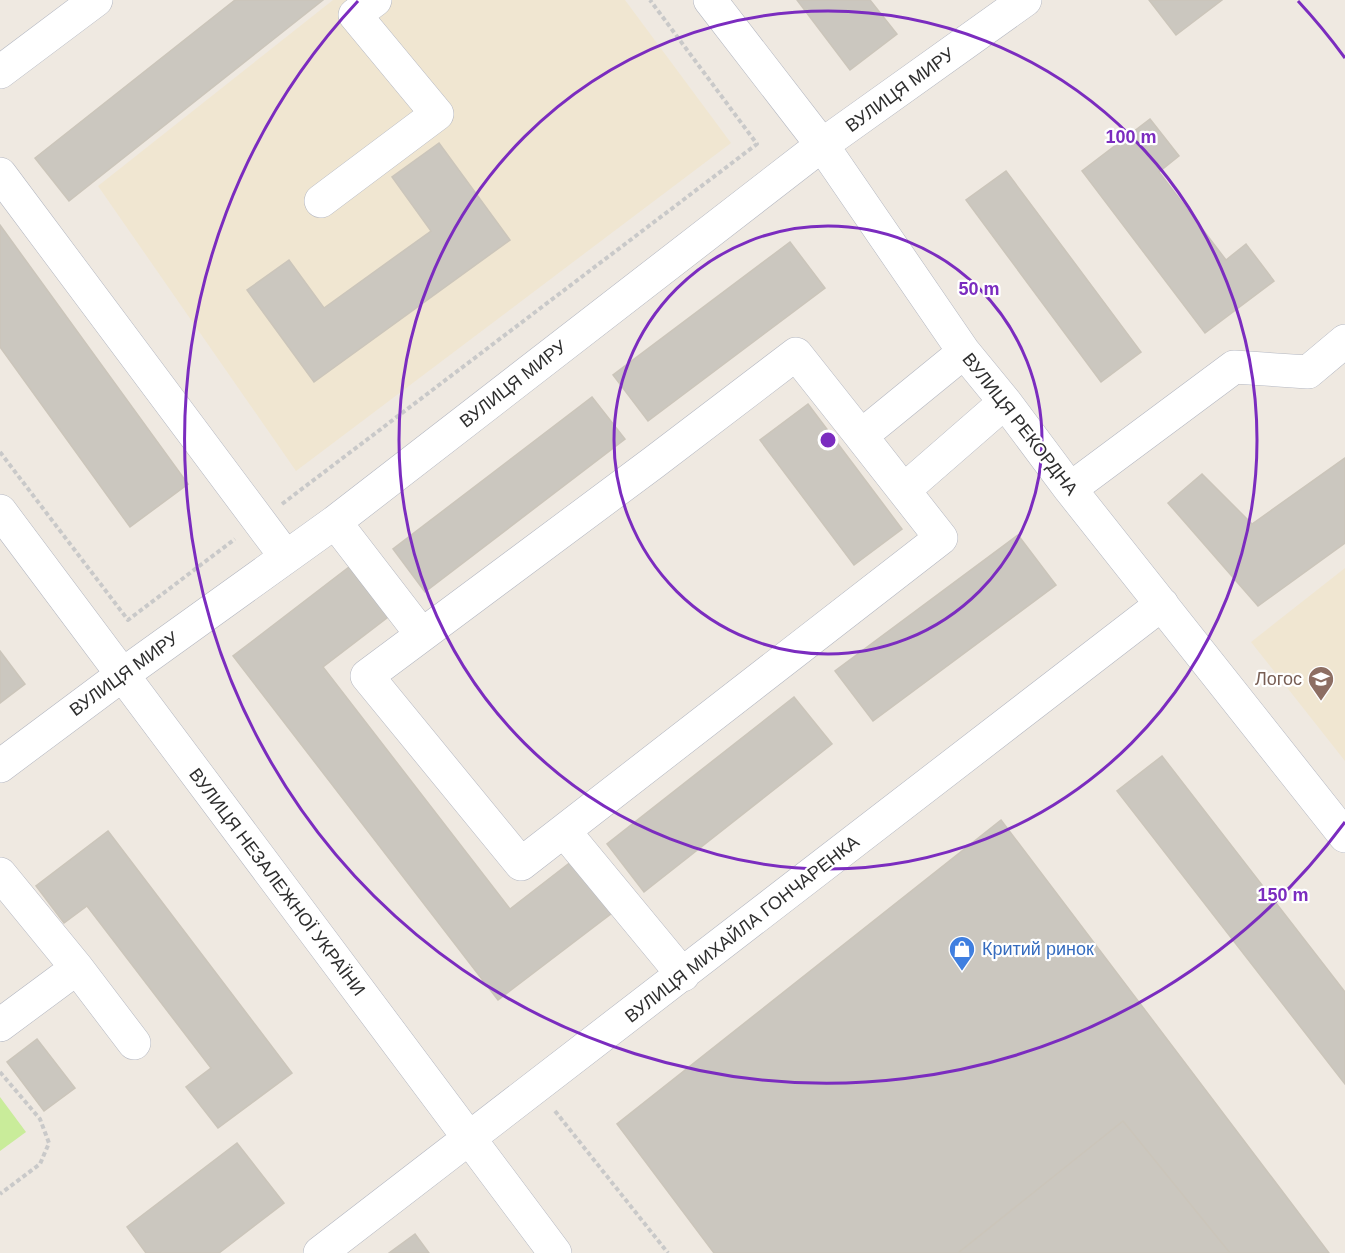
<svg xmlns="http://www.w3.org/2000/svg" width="1345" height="1253" font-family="Helvetica,sans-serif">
<rect width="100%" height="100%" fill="#efe9e1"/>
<!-- education -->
<path fill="#f0e6d1" d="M333,0H625L731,143L296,471L98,186Z
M1345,568V761L1251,642Z"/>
<!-- pitch -->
<path fill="#c9ec9a" d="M0,1097L26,1132L0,1151Z"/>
<!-- building -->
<path fill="#cbc7bf" stroke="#cbc5ba" stroke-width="1.5" d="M235,0H323L69,201L35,158Z
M797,0H870L897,34L850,70Z
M1149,0H1222L1176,35Z
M1150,119L1179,156L1159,172L1226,260L1246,244L1274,281L1205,333L1082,171Z
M439,143L510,240L314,382L247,290L289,260L324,308L431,231L392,177Z
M1006,171L1141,352L1101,382L966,200Z
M0,225L188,484L130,527L0,347Z
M790,242L825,288L648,421L613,375Z
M592,397L625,439L425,592L393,549Z
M808,404L902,529L854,565L760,440Z
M1345,458V543L1258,606L1168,503L1202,474L1252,524Z
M1018,535L1056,585L873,721L835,671Z
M349,567L388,617L323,667L510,909L572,861L612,913L498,1000L233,656Z
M0,651L25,684L0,703Z
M794,697L832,744L644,892L607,844Z
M1162,756L1345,992V1084L1117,791Z
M1001,820L1329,1253H714L617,1124Z
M108,831L292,1073L218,1128L186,1087L211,1068L87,906L64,923L36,886Z
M37,1039L75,1088L44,1111L7,1062Z
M1123,1121L1230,1253H958Z
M237,1143L284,1203L219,1253H146L127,1227Z
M415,1234L429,1253H389Z"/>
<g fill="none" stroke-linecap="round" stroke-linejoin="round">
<!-- minor casing -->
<g stroke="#b4b7c1" stroke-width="34">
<path id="minor" d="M710,0L822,145L964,352L1005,402L1070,489L1345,836
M0,72L96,0
M0,174L286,557
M321,201L437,114L355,15L375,0
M861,436L941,538L521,864L367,676L653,463L796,354L861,436L964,352
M1070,489L1234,367L1308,372L1345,341
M904,490L1005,402
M0,511L555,1253
M335,522L422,635
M0,766L122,675L335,522L822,145L1025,0
M564,831L683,975
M0,874L77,968L0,1025
M77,968L134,1043
M320,1253L1162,604"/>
</g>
<!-- path -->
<path stroke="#c9c9c9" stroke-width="4" stroke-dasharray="4.5 3" stroke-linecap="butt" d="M0,452L128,620L235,539
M282,504L757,144L650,0
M0,1072L40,1119L49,1143L40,1164L0,1194
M555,1111L668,1253"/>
<!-- minor -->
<use href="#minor" stroke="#fff" stroke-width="33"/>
</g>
<!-- distance rings -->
<g fill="none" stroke="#7b2cbf" stroke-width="3">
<circle cx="828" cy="440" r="214"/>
<circle cx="828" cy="440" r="429"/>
<path d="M1345 822A643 643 0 1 1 358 1M1298 1A643 643 0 0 1 1345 58"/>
</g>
<!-- icons -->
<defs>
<g id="school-pin" transform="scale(1.35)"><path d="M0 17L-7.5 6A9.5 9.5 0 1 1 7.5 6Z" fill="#8d6e63" stroke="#fff"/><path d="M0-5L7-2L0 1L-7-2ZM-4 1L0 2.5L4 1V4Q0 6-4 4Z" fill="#fff"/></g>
<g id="shop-pin" transform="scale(1.35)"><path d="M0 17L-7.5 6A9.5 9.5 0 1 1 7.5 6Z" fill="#3f7fe0" stroke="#fff"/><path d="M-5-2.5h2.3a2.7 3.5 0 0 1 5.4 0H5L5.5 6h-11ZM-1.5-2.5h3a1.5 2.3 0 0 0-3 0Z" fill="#fff"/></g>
</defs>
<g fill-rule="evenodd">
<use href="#school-pin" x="1321" y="679"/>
<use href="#shop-pin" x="962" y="949"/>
</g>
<g text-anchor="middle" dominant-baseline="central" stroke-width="4.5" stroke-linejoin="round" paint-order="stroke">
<!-- street labels -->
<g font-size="18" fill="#2e2e2e" stroke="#fff">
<text transform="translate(900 90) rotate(-36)">ВУЛИЦЯ МИРУ</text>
<text transform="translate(513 384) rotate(-38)">ВУЛИЦЯ МИРУ</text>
<text transform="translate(1020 424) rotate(52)">ВУЛИЦЯ РЕКОРДНА</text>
<text transform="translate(124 674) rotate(-36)">ВУЛИЦЯ МИРУ</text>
<text transform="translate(277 882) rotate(53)">ВУЛИЦЯ НЕЗАЛЕЖНОЇ УКРАЇНИ</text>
<text transform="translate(742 929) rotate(-38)">ВУЛИЦЯ МИХАЙЛА ГОНЧАРЕНКА</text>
</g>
<!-- education labels -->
<g font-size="18" fill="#785e54" stroke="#fff" text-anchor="end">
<text x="1302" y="679">Логос</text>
</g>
<!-- shop labels -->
<g font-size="18" fill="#366cbe" stroke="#fff" text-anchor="start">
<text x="982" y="949">Критий ринок</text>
</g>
</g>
<circle cx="828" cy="440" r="9" fill="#7b2cbf" stroke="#fff" stroke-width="3"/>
<g font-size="18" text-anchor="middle" font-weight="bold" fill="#7b2cbf" stroke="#fff" stroke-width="4.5" stroke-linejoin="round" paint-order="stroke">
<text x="1131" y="143">100 m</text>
<text x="979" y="295">50 m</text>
<text x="1283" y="901">150 m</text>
</g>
</svg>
